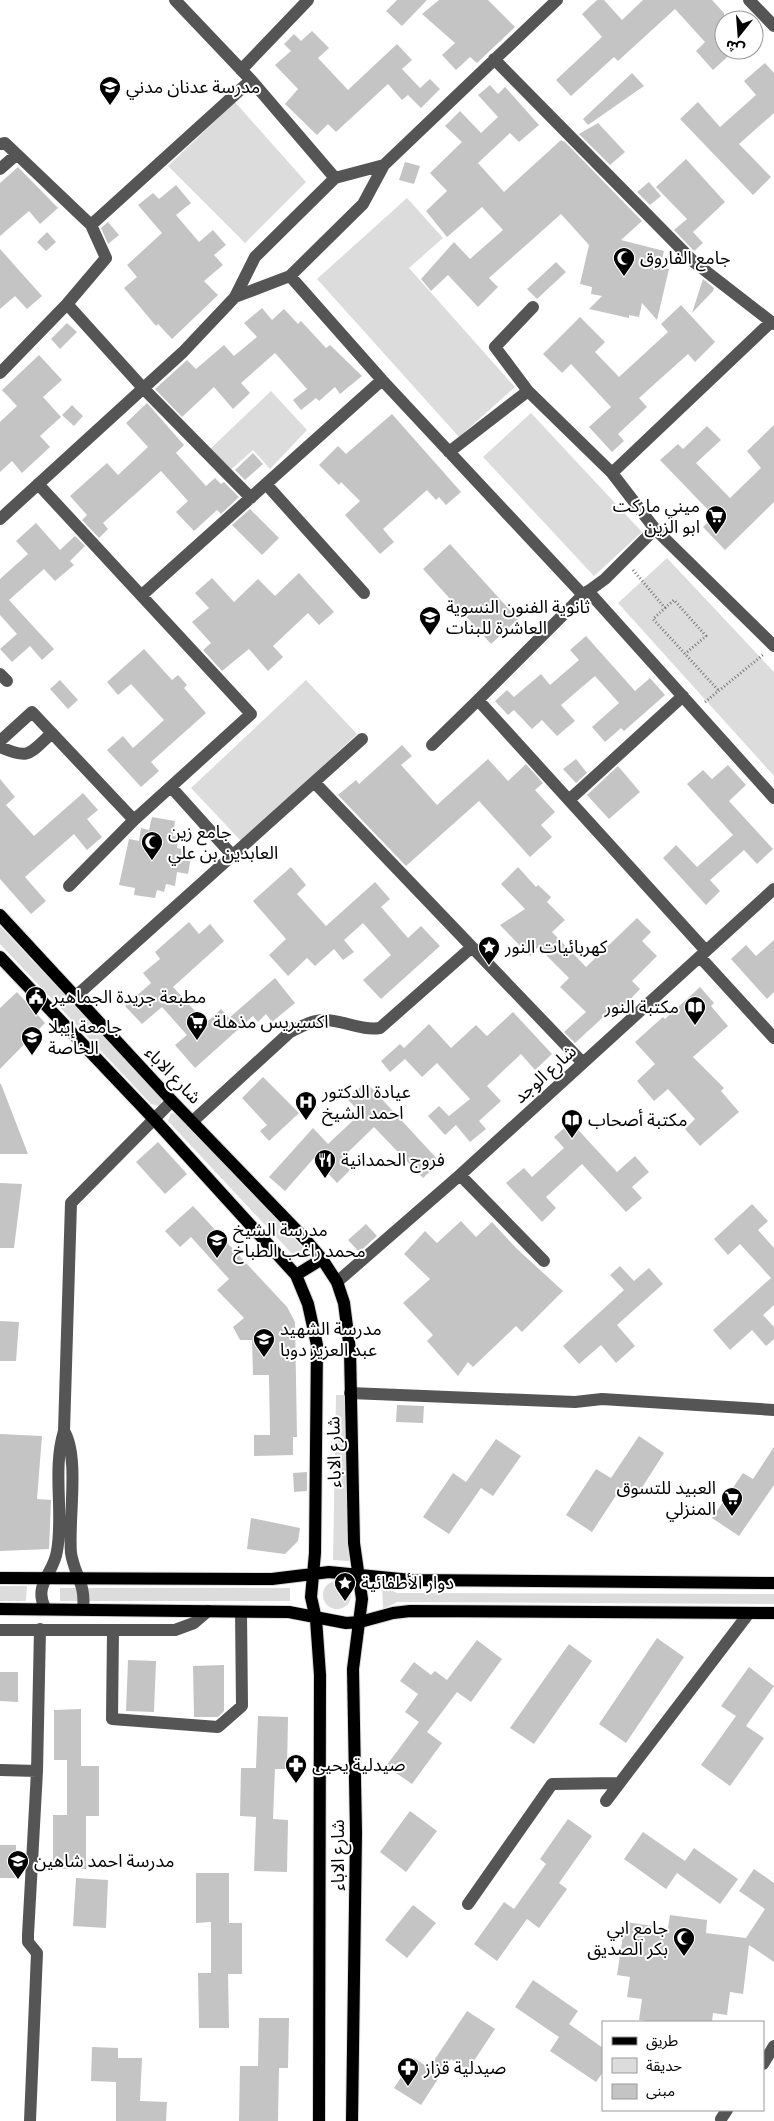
<svg xmlns="http://www.w3.org/2000/svg" width="774" height="2121" font-family="Cabin,'Noto Sans Arabic',sans-serif">
<rect width="100%" height="100%" fill="#fff"/>
<!-- green -->
<path fill="#dcdcdc" d="M235,102L306,182L245,243L168,166Z
M407,198L443,238L409,268L515,387L459,437L317,279Z
M271,391L307,430L270,469L253,450L227,473L207,452Z
M531,413L642,532L594,576L483,457Z
M667,558L774,672V776L618,603Z
M306,680L357,734L242,842L191,788Z
M0,926L162,1099L160,1106L151,1104L0,944Z
M171,1113L179,1115L304,1249L302,1258H296L168,1121Z
M336,1395H346L349,1561L333,1560Z
M323 1595a14 14 0 1 1 28 0a14 14 0 1 1-28 0Z
M0,1586H27L26,1601H0Z
M382,1586L397,1593L774,1594V1604L397,1602L383,1609Z
M60,1588H290V1601H60Z"/>
<!-- building -->
<path fill="#c4c4c4" d="M397,0H427L402,26L386,11Z
M439,0H488L515,27L477,63L470,57L456,70L442,55L455,43L422,14Z
M597,0H604L622,20L643,0H712L724,13V50H735L713,70L696,51L705,42L675,9L618,61L614,57L571,96L556,80L602,37L582,14Z
M312,31L329,48L318,58L348,90L397,44L412,60L402,69L420,88L430,79L440,89L421,108L408,95L402,100L388,84L336,132L328,124L317,135L285,104L298,89L275,65L291,51L284,44L294,34L301,41Z
M765,63L774,73V113L739,144L771,177L753,195L680,119L698,102L720,127L756,95L744,81Z
M632,73L644,86L588,125L583,119Z
M490,85L498,94L505,87L539,125L519,142L510,133L478,163L504,192L561,140L565,142L642,221L621,240L664,251L660,267L669,269L657,320L642,303L639,317L629,315V318L589,309L602,296L591,294L592,287L580,284L589,245L561,214L489,278L498,287L478,307L448,275L431,291L421,279L454,242L470,259L503,230L482,207L447,237L426,211L447,191L430,173L462,142L445,126L460,111L481,133L498,117L478,95Z
M598,123L625,152L610,165L579,134Z
M686,159L725,202L693,232L703,243L694,251L674,230L687,219L656,187Z
M405,162L420,166L414,184L399,180Z
M18,167L58,208L40,224L29,211L0,236V183Z
M649,182L661,196L650,205L637,192Z
M176,185L191,203L176,215L199,242L213,230L226,245L214,255L223,265L204,281L218,295L172,339L158,324L156,326L124,288L137,277L127,265L162,233L138,205L153,193L159,199Z
M108,222L119,235L108,244L101,228Z
M47,232L56,242L46,251L37,242Z
M0,249L42,296L27,309L15,296L0,309Z
M556,262L566,272L537,299L527,289Z
M703,279L714,288L713,291L692,313Z
M681,305L715,342L695,362L688,354L639,398L647,407L618,434L624,441L612,452L589,427L611,407L571,364L562,373L543,354L580,317L605,342L595,352L619,377L668,332L661,324Z
M262,308L272,320L284,309L298,324L301,321L326,348L330,345L362,376L340,394L335,387L319,401L316,398L301,410L293,400L307,389L275,353L241,383L250,393L233,409L214,387L182,417L155,389L187,360L196,369L224,345L234,356L257,337L244,323Z
M67,323L77,332L60,349L51,339Z
M39,355L62,380L43,397L61,417L40,436L50,447L22,473L12,461L0,472V422L17,406L2,390Z
M147,403L184,445L176,453L206,486L215,478L221,484L224,482L239,497L221,514L217,510L194,531L176,512L188,501L161,471L103,523L108,529L99,538L82,520L87,515L70,496L107,463L118,475L148,447L126,423Z
M72,405L83,416L74,426L62,415Z
M392,414L461,492L446,505L439,497L436,500L427,490L383,529L394,542L380,554L345,515L360,501L341,482L339,485L319,465L338,446L346,454Z
M774,425V502L725,550L703,527L714,516L660,460L678,444L683,449L707,426L721,440L696,463L730,498L761,468L747,451Z
M253,453L263,464L245,480L235,470Z
M250,509L279,538L262,555L232,525Z
M36,523L60,550L75,536L85,546L70,561L74,565L55,581L44,569L9,600L54,649L42,660L30,646L12,662L0,649L17,634L0,615V579L28,554L16,541Z
M450,544L518,619L491,644L423,569Z
M299,573L334,612L319,625L308,613L273,646L283,657L268,671L249,649L222,671L203,650L211,643L192,622L209,608L195,593L212,578L234,602L258,579L275,596Z
M586,636L635,691L650,678L665,695L624,731L621,728L605,742L592,727L619,703L595,676L561,705L575,721L557,736L542,720L532,729L514,710L508,715L495,701L507,690L514,697L541,674L550,685L579,660L570,650Z
M144,649L172,680L178,675L187,685L184,688L206,713L151,762L159,771L141,787L107,750L123,736L133,748L164,720L131,684L118,695L107,682Z
M60,680L78,700L68,709L50,689Z
M402,745L412,756L401,765L437,805L488,759L508,781L526,764L543,783L535,790L555,812L541,825L552,837L530,857L479,801L406,866L338,795L356,780L359,784Z
M576,759L587,773L576,783L563,769Z
M728,765L746,785L729,801L773,849L757,864L744,850L710,880L720,891L706,905L663,858L676,845L697,867L733,835L687,784L703,770L712,779Z
M618,766L640,792L609,819L587,795Z
M0,779L15,797L6,805L34,836L83,793L98,810L87,819L102,837L87,850L74,834L25,877L46,901L31,914L0,879Z
M152,817L175,821L173,836L179,837L177,848L192,851L188,874L177,872L175,886L166,884L164,892L157,890L155,898L134,895L135,888L119,885L129,839L139,841L141,828L149,830Z
M291,867L306,885L297,894L326,926L375,882L390,899L381,907L408,938L421,926L440,946L381,999L363,980L391,955L363,923L344,940L354,952L343,960L334,949L315,966L307,958L288,976L269,955L286,939L253,901Z
M518,867L536,887L538,885L551,897L547,902L565,920L552,932L586,967L637,918L651,932L642,941L657,956L632,981L640,989L617,1013L612,1009L575,1043L564,1032L586,1012L560,987L569,978L538,947L530,956L500,925L525,909L501,884Z
M189,922L199,934L210,924L224,941L173,987L206,1023L221,1009L229,1018L275,978L295,1003L272,1022L266,1014L258,1022L253,1016L195,1068L175,1045L187,1035L162,1007L142,1024L125,1006L151,983L143,973L160,959L155,952Z
M774,940V992L767,999L731,959L746,945L756,956Z
M700,987L714,1003L711,1006L728,1026L693,1057L724,1088L721,1091L739,1112L700,1146L685,1129L695,1119L668,1089L654,1101L637,1081L655,1064L635,1042L663,1017L665,1019Z
M17,992L45,1023L0,1069V1008Z
M513,1012L552,1054L535,1070L521,1054L487,1086L501,1101L479,1121L486,1129L470,1142L456,1125L445,1135L428,1116L439,1106L449,1116L470,1099L437,1063L422,1077L405,1059L390,1072L381,1061L400,1044L404,1048L429,1024L451,1048L476,1025L487,1036Z
M263,1077L299,1113L269,1141L260,1131L267,1125L242,1098Z
M366,1082L440,1162L423,1178L374,1127L340,1160L350,1170L337,1183L314,1158L285,1191L269,1177L313,1128L328,1144L361,1113L347,1099Z
M0,1084H1L28,1154H0Z
M571,1122L617,1172L635,1156L649,1172L632,1187L642,1198L626,1212L582,1164L546,1197L556,1208L542,1222L506,1183L524,1168L532,1177L564,1148L554,1137Z
M158,1142L187,1174L165,1194L136,1162Z
M0,1183L22,1184L14,1248H0Z
M752,1204L768,1221L758,1230L774,1248V1305L763,1315L774,1327V1339L766,1346L752,1330L730,1350L713,1330L771,1278L740,1244L728,1255L714,1239Z
M193,1206L287,1307L295,1322L297,1437H293V1455L254,1456V1435H270L269,1375H253L252,1340H240L233,1327L244,1318L217,1290L229,1279L191,1237L180,1247L165,1231Z
M461,1221L476,1237L492,1222L516,1248L563,1291L522,1332L516,1326L473,1367L468,1362L458,1376L427,1341L433,1335L403,1303L430,1279L404,1254L425,1231L437,1243Z
M366,1224L377,1236L359,1252L348,1240Z
M620,1266L634,1281L649,1268L663,1284L617,1325L635,1346L616,1363L601,1345L579,1364L563,1346L624,1290L610,1275Z
M0,1321L19,1322L16,1361H0Z
M397,1405L424,1406L423,1423L396,1422Z
M0,1434L42,1436L37,1499L51,1500L49,1549L0,1551Z
M639,1436L664,1453L636,1497L621,1488L592,1532L566,1515L596,1469L611,1478Z
M496,1439L521,1456L493,1496L481,1488L449,1534L423,1517L453,1473L466,1482Z
M774,1447V1485L739,1536L712,1518L743,1473L753,1479Z
M307,1472V1491L294,1492L293,1473Z
M251,1518L300,1528L298,1541L285,1554L247,1549Z
M657,1638L684,1657L626,1743L599,1724Z
M477,1640L502,1659L471,1702L457,1692L427,1732L442,1743L412,1784L386,1766L419,1722L405,1712L418,1694L400,1681L414,1662L431,1675L435,1671L447,1680Z
M569,1644L592,1661L534,1744L510,1728Z
M128,1660L156,1661L154,1712L126,1711Z
M224,1665V1711L218,1717H194L193,1666Z
M749,1667L774,1686L746,1726L764,1738L730,1786L701,1765L736,1716L721,1706Z
M0,1672H18V1702L0,1701Z
M81,1709V1766H99V1816H86V1869H53V1815H67V1760H54V1710Z
M258,1716L288,1717L287,1769H275L273,1819L288,1820L287,1872L254,1871L256,1817L240,1816L241,1768H256Z
M410,1811L437,1831L406,1872L380,1852Z
M568,1819L592,1836L559,1883L567,1889L539,1928L527,1919L497,1961L474,1944L504,1902L514,1909L546,1864L540,1859Z
M643,1832L685,1861L694,1848L738,1879L720,1904L677,1873L666,1889L624,1859Z
M0,1845H16V1878H0Z
M754,1869L774,1883V1962L749,1945L743,1994L730,1992L727,2015L713,2013L712,2022H658L639,2020L642,1999L627,1997L630,1977L617,1975L625,1922L668,1928L670,1915L707,1920L706,1933L746,1938L765,1909L739,1891Z
M196,1873H229V1923H242V1974H228L229,2028H199L198,1973H211V1922L196,1923Z
M76,1878L108,1880L106,1928L73,1926Z
M413,1905L436,1923L407,1958L385,1940Z
M533,1980L578,2011L569,2024L603,2048V2072L596,2082L550,2051L559,2037L515,2007Z
M467,2011L495,2029L468,2070L451,2059L421,2105L394,2088L414,2058L429,2068Z
M259,2018H289L288,2068H279L278,2121H239L240,2066H258Z
M92,2047L118,2048V2058H142L140,2101L167,2102L166,2121H116V2082L91,2081Z"/>
<g fill="none" stroke-linecap="round" stroke-linejoin="round">
<!-- major casing -->
<g stroke="#dbdbdb" stroke-width="14">
<path id="major" d="M0,915L172,1101L306,1240L322,1259L337,1282L344,1303L350,1350L354,1543L362,1599L353,1669L356,1833L352,2121
M0,957L154,1119L296,1275L308,1304L317,1345L315,1553L311,1597L316,1619L320,1675L319,2121
M296,1275L322,1259
M0,1578L272,1579L329,1572L411,1580L774,1583
M0,1609L289,1612L346,1623L360,1622L393,1613L410,1611L774,1613"/>
</g>
<!-- path -->
<path stroke="#777" stroke-width="3" stroke-dasharray="1 2.5" stroke-linecap="butt" d="M633,570L665,608L653,619L719,691
M665,608L674,600L706,636L685,654
M705,702L764,654"/>
<!-- minor -->
<path stroke="#555" stroke-width="12" d="M175,0L251,80L335,178
M749,0L774,26
M494,59L694,262L774,324
M241,70L308,0
M251,80L91,225L106,258L67,304L143,388L251,498
M0,144L5,143L91,225
M0,169L16,155
M290,276L382,380L583,595L605,579L655,529
M235,297L290,276L363,204L384,165L557,0
M533,307L495,347L528,391L612,473L655,529L774,646
M0,373L67,304
M449,452L528,391
M612,473L771,322
M38,484L251,714L134,820L69,886
M266,484L364,593
M0,519L183,352L235,297L255,257L335,178L384,165
M588,591L774,798
M142,595L382,380
M583,595L478,700L706,951
M0,674L7,681
M0,741L32,712L134,820
M432,745L478,700
M0,747C30,760 29,754 52,733
M314,782L583,1063
M171,787L233,856
M569,800L683,696
M700,957L774,1038
M76,996L362,739
M193,1121L290,1032C300,1027 312,1020 324,1020C343,1020 361,1031 380,1028L472,947
M460,1175L544,1261
M337,1282L460,1175L774,889
M350,1393L575,1402L602,1399L774,1410
M64,1431C80,1457 68,1521 71,1553C74,1574 86,1584 83,1608
M45,1608C33,1585 54,1573 57,1551C64,1512 52,1470 64,1431L71,1203L172,1101
M0,1630H175L194,1623L208,1611
M113,1630L112,1719L218,1727L242,1706L241,1612
M0,1770L37,1771
M606,1801L749,1613
M468,1904L552,1784L619,1783
M763,2064L774,2046
M721,2119L727,2110
M30,2121L37,1953L28,1942V1935L37,1771L40,1629"/>
<!-- major -->
<use href="#major" stroke="#000" stroke-width="12"/>
</g>
<!-- icons -->
<defs>
<g id="school-pin" transform="scale(1.125)"><path d="M0 17L-7.5 6A9.5 9.5 0 1 1 7.5 6Z" fill="#000" stroke="#fff"/><path d="M0-5L7-2L0 1L-7-2ZM-4 1L0 2.5L4 1V4Q0 6-4 4Z" fill="#fff"/></g>
<g id="mosque-pin" transform="scale(1.125)"><path d="M0 17L-7.5 6A9.5 9.5 0 1 1 7.5 6Z" fill="#000" stroke="#fff"/><path d="M3.5-4.9A6 6 0 1 0 3.5 4.9A5 5 0 1 1 3.5-4.9Z" fill="#fff"/></g>
<g id="supermarket-pin" transform="scale(1.125)"><path d="M0 17L-7.5 6A9.5 9.5 0 1 1 7.5 6Z" fill="#000" stroke="#fff"/><path d="M-6-5.5h2.5l.6 2H6L4.5 2H-2.5L-4.4-4H-6ZM-1.5 3.2a1.3 1.3 0 1 0 .1 0ZM3 3.2a1.3 1.3 0 1 0 .1 0Z" fill="#fff"/></g>
<g id="sight-pin" transform="scale(1.125)"><path d="M0 17L-7.5 6A9.5 9.5 0 1 1 7.5 6Z" fill="#000" stroke="#fff"/><path d="M0-6L1.8-2.2L6-1.7L2.9 1.2L3.7 5.4L0 3.3L-3.7 5.4L-2.9 1.2L-6-1.7L-1.8-2.2Z" fill="#fff"/></g>
<g id="civic-pin" transform="scale(1.125)"><path d="M0 17L-7.5 6A9.5 9.5 0 1 1 7.5 6Z" fill="#000" stroke="#fff"/><path d="M-.6-6.5H3V-4.5H.6V-3L4-1V1h2V6H-6V1h2V-1L-.6-3ZM-1.2 2.5V6h2.4V2.5Z" fill="#fff"/></g>
<g id="library-pin" transform="scale(1.125)"><path d="M0 17L-7.5 6A9.5 9.5 0 1 1 7.5 6Z" fill="#000" stroke="#fff"/><path d="M-6-4Q-3-5.5-.7-3.5V5Q-3 3-6 4ZM6-4Q3-5.5 .7-3.5V5Q3 3 6 4Z" fill="#fff"/></g>
<g id="university-pin" transform="scale(1.125)"><path d="M0 17L-7.5 6A9.5 9.5 0 1 1 7.5 6Z" fill="#000" stroke="#fff"/><path d="M0-5L7-2L0 1L-7-2ZM-4 1L0 2.5L4 1V4Q0 6-4 4Z" fill="#fff"/></g>
<g id="hospital-pin" transform="scale(1.125)"><path d="M0 17L-7.5 6A9.5 9.5 0 1 1 7.5 6Z" fill="#000" stroke="#fff"/><path d="M-5-5h3v3.5h4V-5h3V5h-3V1.5h-4V5h-3Z" fill="#fff"/></g>
<g id="restaurant-pin" transform="scale(1.125)"><path d="M0 17L-7.5 6A9.5 9.5 0 1 1 7.5 6Z" fill="#000" stroke="#fff"/><path d="M-5-6h1v4h1v-4h1v4h1v-4h1v5L-1.5 .5V6h-2V.5L-5-1ZM5-6V6H3V1.5H1.5Q1.5-4 5-6Z" fill="#fff"/></g>
<g id="pharmacy-pin" transform="scale(1.125)"><path d="M0 17L-7.5 6A9.5 9.5 0 1 1 7.5 6Z" fill="#000" stroke="#fff"/><path d="M-2-6h4v4h4v4h-4v4h-4v-4h-4v-4h4Z" fill="#fff"/></g>
</defs>
<g fill-rule="evenodd">
<use href="#school-pin" x="110" y="87"/>
<use href="#mosque-pin" x="624" y="258"/>
<use href="#supermarket-pin" x="716" y="516"/>
<use href="#school-pin" x="430" y="617"/>
<use href="#mosque-pin" x="152" y="842"/>
<use href="#sight-pin" x="489" y="947"/>
<use href="#civic-pin" x="36" y="997"/>
<use href="#library-pin" x="695" y="1007"/>
<use href="#supermarket-pin" x="197" y="1022"/>
<use href="#university-pin" x="32" y="1037"/>
<use href="#hospital-pin" x="306" y="1102"/>
<use href="#library-pin" x="572" y="1120"/>
<use href="#restaurant-pin" x="325" y="1160"/>
<use href="#school-pin" x="217" y="1240"/>
<use href="#school-pin" x="264" y="1339"/>
<use href="#supermarket-pin" x="732" y="1498"/>
<use href="#sight-pin" x="345" y="1583"/>
<use href="#pharmacy-pin" x="296" y="1765"/>
<use href="#school-pin" x="18" y="1861"/>
<use href="#mosque-pin" x="684" y="1938"/>
<use href="#pharmacy-pin" x="408" y="2068"/>
</g>
<g text-anchor="middle" dominant-baseline="central" stroke-width="4" stroke-linejoin="round" paint-order="stroke">
<!-- poi labels -->
<g font-size="18" fill="#000" stroke="#fff" text-anchor="start">
<text x="126" y="87">مدرسة عدنان مدني</text>
<text x="640" y="258">جامع الفاروق</text>
<text x="700" y="506" text-anchor="end">ميني ماركت<tspan x="700" dy="21">ابو الزين</tspan></text>
<text x="446" y="607">ثانوية الفنون النسوية<tspan x="446" dy="21">العاشرة للبنات</tspan></text>
<text x="168" y="832">جامع زين<tspan x="168" dy="21">العابدين بن علي</tspan></text>
<text x="505" y="947">كهربائيات النور</text>
<text x="52" y="997">مطبعة جريدة الجماهير</text>
<text x="679" y="1007" text-anchor="end">مكتبة النور</text>
<text x="213" y="1022">اكسبريس مذهلة</text>
<text x="48" y="1027">جامعة إيبلا<tspan x="48" dy="21">الخاصة</tspan></text>
<text x="322" y="1092">عيادة الدكتور<tspan x="322" dy="21">احمد الشيخ</tspan></text>
<text x="588" y="1120">مكتبة أصحاب</text>
<text x="341" y="1160">فروج الحمدانية</text>
<text x="233" y="1230">مدرسة الشيخ<tspan x="233" dy="21">محمد راغب الطباخ</tspan></text>
<text x="280" y="1329">مدرسة الشهيد<tspan x="280" dy="21">عبد العزيز دوبا</tspan></text>
<text x="716" y="1488" text-anchor="end">العبيد للتسوق<tspan x="716" dy="21">المنزلي</tspan></text>
<text x="361" y="1583">دوار الأطفائية</text>
<text x="312" y="1765">صيدلية يحيى</text>
<text x="34" y="1861">مدرسة احمد شاهين</text>
<text x="668" y="1928" text-anchor="end">جامع ابي<tspan x="668" dy="21">بكر الصديق</tspan></text>
<text x="424" y="2068">صيدلية قزاز</text>
</g>
<!-- street labels -->
<g font-size="18" fill="#000" stroke="#fff">
<text transform="translate(545 1074) rotate(-42)">شارع الوجد</text>
<text transform="translate(173 1075) rotate(46)">شارع الاباء</text>
<text transform="translate(334 1452) rotate(-91)">شارع الاباء</text>
<text transform="translate(338 1855) rotate(-90)">شارع الاباء</text>
</g>
</g>
<!-- legend -->
<rect x="602" y="2021" width="162" height="90" fill="#ffffff" stroke="#999999"/>
<rect x="612" y="2037" width="25" height="8" fill="#000000" stroke="#999999"/>
<text x="646" y="2046" font-size="15" fill="#000000">طريق</text>
<rect x="612" y="2058" width="25" height="15" fill="#dcdcdc" stroke="#999999"/>
<text x="646" y="2071" font-size="15" fill="#000000">حديقة</text>
<rect x="612" y="2084" width="25" height="15" fill="#c4c4c4" stroke="#999999"/>
<text x="646" y="2096" font-size="15" fill="#000000">مبنى</text>
<!-- north arrow -->
<g transform="translate(739 35) rotate(197)"><circle r="24" fill="#ffffff" stroke="#999999"/>
<path d="M0-4L9 19L0 12L-9 19Z" fill="#000000"/>
<text y="-8" font-size="14" font-weight="bold" text-anchor="middle" fill="#000000">ش</text>
</g>
</svg>
